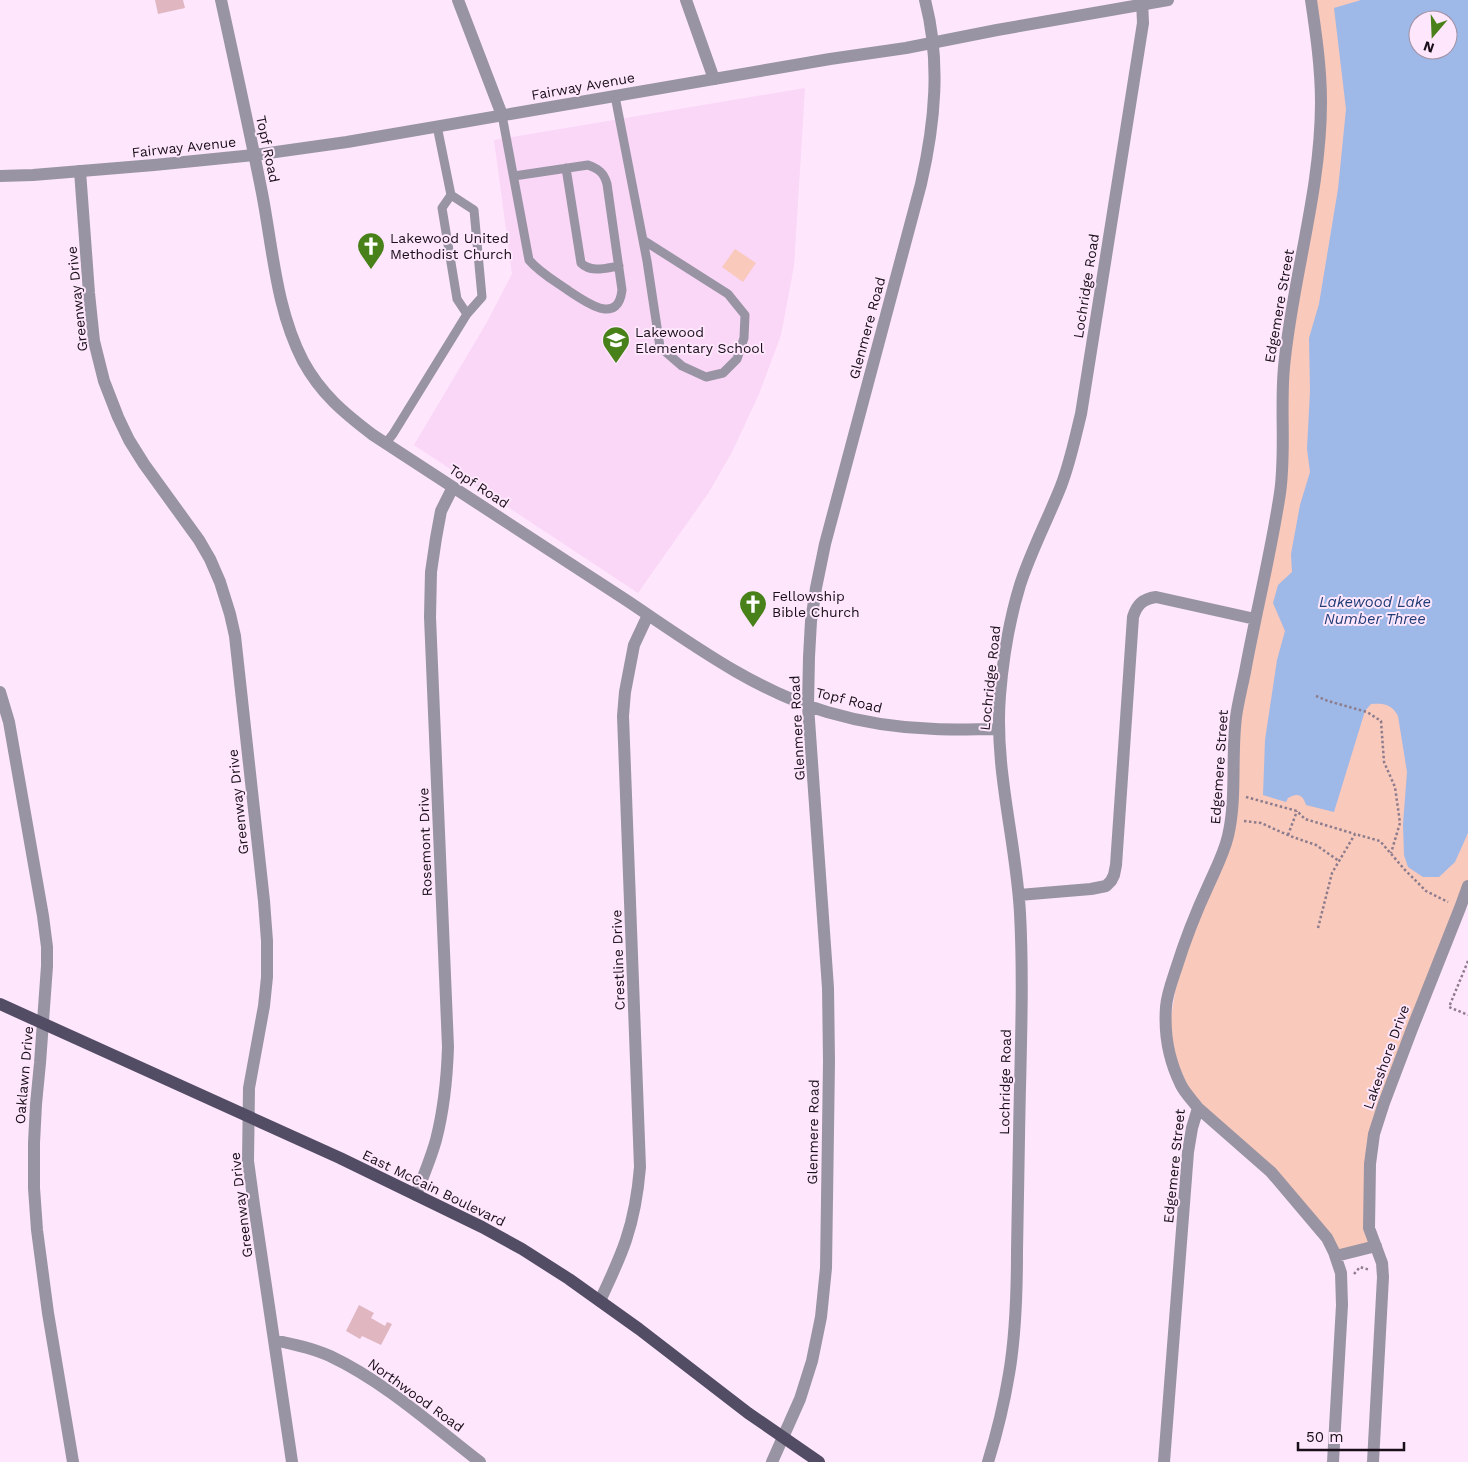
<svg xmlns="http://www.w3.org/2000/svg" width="1468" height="1462" font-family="'Work Sans',sans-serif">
<rect width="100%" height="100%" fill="#fee6fc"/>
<!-- built -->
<path fill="#fad6f7" d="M805,88L794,266L781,335L759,394L732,452L709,492L638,593L414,445L487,322L512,274L494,140Z"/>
<!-- green -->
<path fill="#f9c9bc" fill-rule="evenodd" d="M1311,0H1468V886L1374,1134L1369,1197L1376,1246L1336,1256L1292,1196L1198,1108L1167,1041L1183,944L1228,839L1233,751L1275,529L1284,371L1317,163L1319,52ZM1418,20H1448V50H1418Z
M735,249L756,263L743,282L722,267Z"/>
<!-- water -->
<path fill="#9eb8e7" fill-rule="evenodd" d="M1361,0H1468V833L1455,862L1439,877H1423L1408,867L1404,855L1403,824L1407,772L1398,716C1392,704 1383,703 1371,704L1365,711L1334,812L1306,805C1303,795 1298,792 1288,798L1286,802L1263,795L1265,740L1277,660L1285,631L1273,603L1278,585L1292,572L1291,554L1300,505L1310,472L1307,449L1310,391L1309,338L1319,304L1338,189L1346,109L1334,8ZM1418,20H1448V50H1418Z"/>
<!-- building -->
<path fill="#e0b7c1" d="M155,0H183L185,8L158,14Z
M359,1305L374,1313L371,1318L385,1326L387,1322L392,1324L381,1345L362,1336L360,1339L346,1331Z"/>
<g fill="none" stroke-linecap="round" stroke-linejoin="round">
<!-- path -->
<path stroke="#8d7c8c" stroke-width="2.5" stroke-dasharray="2.5 2.5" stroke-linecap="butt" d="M1316,696L1328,701L1367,712L1381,721L1384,762L1395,787L1400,823L1391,853
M1246,797L1297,811L1305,819L1355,834
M1244,821L1261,823L1290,836L1316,845L1339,861
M1288,835L1297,811
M1318,928L1332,873L1355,834L1380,841L1405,870L1426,891L1448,902
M1468,961L1449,1007L1468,1015
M1354,1274L1360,1267L1370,1270"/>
<!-- service -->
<path stroke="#9894a3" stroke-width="9" d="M615,96L647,261L660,347L682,366L706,377L723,373L737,359L744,338L745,315L728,294L643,240
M502,115L529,260C540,273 555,281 569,291C586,302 618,326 622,290L607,184C604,173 599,169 588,165L514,176
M566,168L581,263C591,273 606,268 619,266
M451,195L442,208L457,299L467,314
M386,443L393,434L467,314L482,297L474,210L451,195L437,126"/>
<!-- minor -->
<path stroke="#9894a3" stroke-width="12" d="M221,0C235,64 249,128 262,193C273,250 276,309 303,361C321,394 344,413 373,435C457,490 541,545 626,600C689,642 753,690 827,712C861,722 899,728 935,729C956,730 978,729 999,729
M458,0L502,115
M686,0L714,79
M80,171L89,293L94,341L104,381L118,417L129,440L144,464L199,540L210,559L220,582L230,614L235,636L264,901L267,941V977L264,1006L249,1088L248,1161L254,1205L292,1462
M0,692L9,722L43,916L47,947V966L40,1063L36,1104L34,1143V1188L37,1230L48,1313L73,1462
M1019,895L1091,889L1106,886L1111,881L1114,875L1116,865L1133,617C1137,604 1143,599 1156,597L1255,619
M1198,1108L1271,1172L1327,1238L1334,1252L1341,1273L1342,1305L1333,1462
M416,1195C423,1177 431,1158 436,1140C444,1109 447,1078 448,1047L430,617L431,572L436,538L441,511L453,487
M1336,1256L1376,1246
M600,1301C609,1281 619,1261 626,1240C634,1216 638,1192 640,1167L623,716L625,692L634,645L648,615
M274,1340C293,1344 312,1348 330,1356C385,1382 432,1425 480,1462
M772,1462L800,1399L812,1361L821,1317L826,1268L829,1061L828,988L808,706L809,657L811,621L816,588L825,544L921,184C935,123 941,61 925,0
M988,1462C997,1433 1004,1404 1009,1374C1016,1333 1017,1292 1017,1251C1018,1213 1018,1176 1019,1138C1020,1063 1024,988 1020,913C1016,840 994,769 1000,695C1003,658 1009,621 1020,585C1031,551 1048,519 1061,486C1070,463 1075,438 1081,414L1143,23L1142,0
M1164,1462L1188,1152L1192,1128L1198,1108C1192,1100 1185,1093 1181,1085C1169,1061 1164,1034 1166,1007C1167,994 1172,981 1176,969C1185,940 1196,912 1209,884C1216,868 1224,853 1228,836C1237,797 1231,757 1236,717C1238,702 1242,687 1245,672C1256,612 1271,553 1280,493C1286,451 1280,409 1284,367C1292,279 1321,192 1321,102C1321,68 1316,34 1311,0
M1373,1462L1383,1277L1382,1263L1369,1228L1370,1164L1374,1134L1384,1103L1412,1029L1460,908L1468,886"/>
<!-- tertiary -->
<path stroke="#9894a3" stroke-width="12" d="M0,176L33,175L154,165L254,155L347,142L830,59L906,48L997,30L1168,0"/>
<!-- primary -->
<path stroke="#524c65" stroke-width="12" d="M0,1004L340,1158L482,1227L522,1249L569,1279L639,1329L748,1413L819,1462"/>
</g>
<!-- icons -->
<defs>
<g id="church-pin" transform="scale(1.4375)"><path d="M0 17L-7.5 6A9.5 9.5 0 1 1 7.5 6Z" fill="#488019" stroke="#fee6fc"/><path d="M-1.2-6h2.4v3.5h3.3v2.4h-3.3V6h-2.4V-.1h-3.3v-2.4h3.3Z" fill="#fff"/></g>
<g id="school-pin" transform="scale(1.4375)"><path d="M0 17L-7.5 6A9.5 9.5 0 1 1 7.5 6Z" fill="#488019" stroke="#fee6fc"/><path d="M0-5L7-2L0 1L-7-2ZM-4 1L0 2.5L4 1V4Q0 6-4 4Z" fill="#fff"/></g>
</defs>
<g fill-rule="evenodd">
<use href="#church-pin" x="371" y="246"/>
<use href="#school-pin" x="616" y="340"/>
<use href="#church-pin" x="753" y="604"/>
</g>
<g text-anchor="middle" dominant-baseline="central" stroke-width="4" stroke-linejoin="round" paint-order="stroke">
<!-- street labels -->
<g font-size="14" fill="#190f18" stroke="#fee6fc">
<text transform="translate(583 86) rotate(-10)">Fairway Avenue</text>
<text transform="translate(184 147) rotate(-6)">Fairway Avenue</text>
<text transform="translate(268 149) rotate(78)">Topf Road</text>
<text transform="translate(1086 286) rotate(-81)">Lochridge Road</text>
<text transform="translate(77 299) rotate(-96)">Greenway Drive</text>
<text transform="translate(1279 306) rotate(-80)">Edgemere Street</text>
<text transform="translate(867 328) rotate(-75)">Glenmere Road</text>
<text transform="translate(479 486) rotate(33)">Topf Road</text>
<text transform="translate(990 678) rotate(-84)">Lochridge Road</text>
<text transform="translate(849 700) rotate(14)">Topf Road</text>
<text transform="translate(797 728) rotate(-93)">Glenmere Road</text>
<text transform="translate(1219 767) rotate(-86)">Edgemere Street</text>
<text transform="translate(238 802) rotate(-96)">Greenway Drive</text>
<text transform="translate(425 842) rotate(-92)">Rosemont Drive</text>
<text transform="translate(618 960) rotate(-92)">Crestline Drive</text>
<text transform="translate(1386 1057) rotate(-70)">Lakeshore Drive</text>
<text transform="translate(24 1075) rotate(-85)">Oaklawn Drive</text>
<text transform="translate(1005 1082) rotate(-89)">Lochridge Road</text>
<text transform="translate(813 1132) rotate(-89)">Glenmere Road</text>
<text transform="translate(1174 1166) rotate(-84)">Edgemere Street</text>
<text transform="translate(434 1188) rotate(26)">East McCain Boulevard</text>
<text transform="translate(241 1205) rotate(-97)">Greenway Drive</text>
<text transform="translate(416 1395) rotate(36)">Northwood Road</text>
</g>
<!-- poi labels -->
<g font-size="14" fill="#190f18" stroke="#fee6fc" text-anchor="start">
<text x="390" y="238">Lakewood United<tspan x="390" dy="16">Methodist Church</tspan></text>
<text x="635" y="332">Lakewood<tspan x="635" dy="16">Elementary School</tspan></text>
<text x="772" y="596">Fellowship<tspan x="772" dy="16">Bible Church</tspan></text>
</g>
<!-- water labels -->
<g font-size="15" font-style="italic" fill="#203c75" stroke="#fee6fc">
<text x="1375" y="602">Lakewood Lake<tspan x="1375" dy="17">Number Three</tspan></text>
</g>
</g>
<!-- north arrow -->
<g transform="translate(1433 35) rotate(199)"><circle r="24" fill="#fee6fc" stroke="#a290a1"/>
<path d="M0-4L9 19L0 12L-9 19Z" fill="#488019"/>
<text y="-8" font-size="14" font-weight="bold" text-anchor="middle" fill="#190f18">N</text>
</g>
<!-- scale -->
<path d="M1298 1442v8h106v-8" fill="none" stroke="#190f18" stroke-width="2.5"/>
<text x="1306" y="1442" font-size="15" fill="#190f18" stroke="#fee6fc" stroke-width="4" paint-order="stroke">50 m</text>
</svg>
